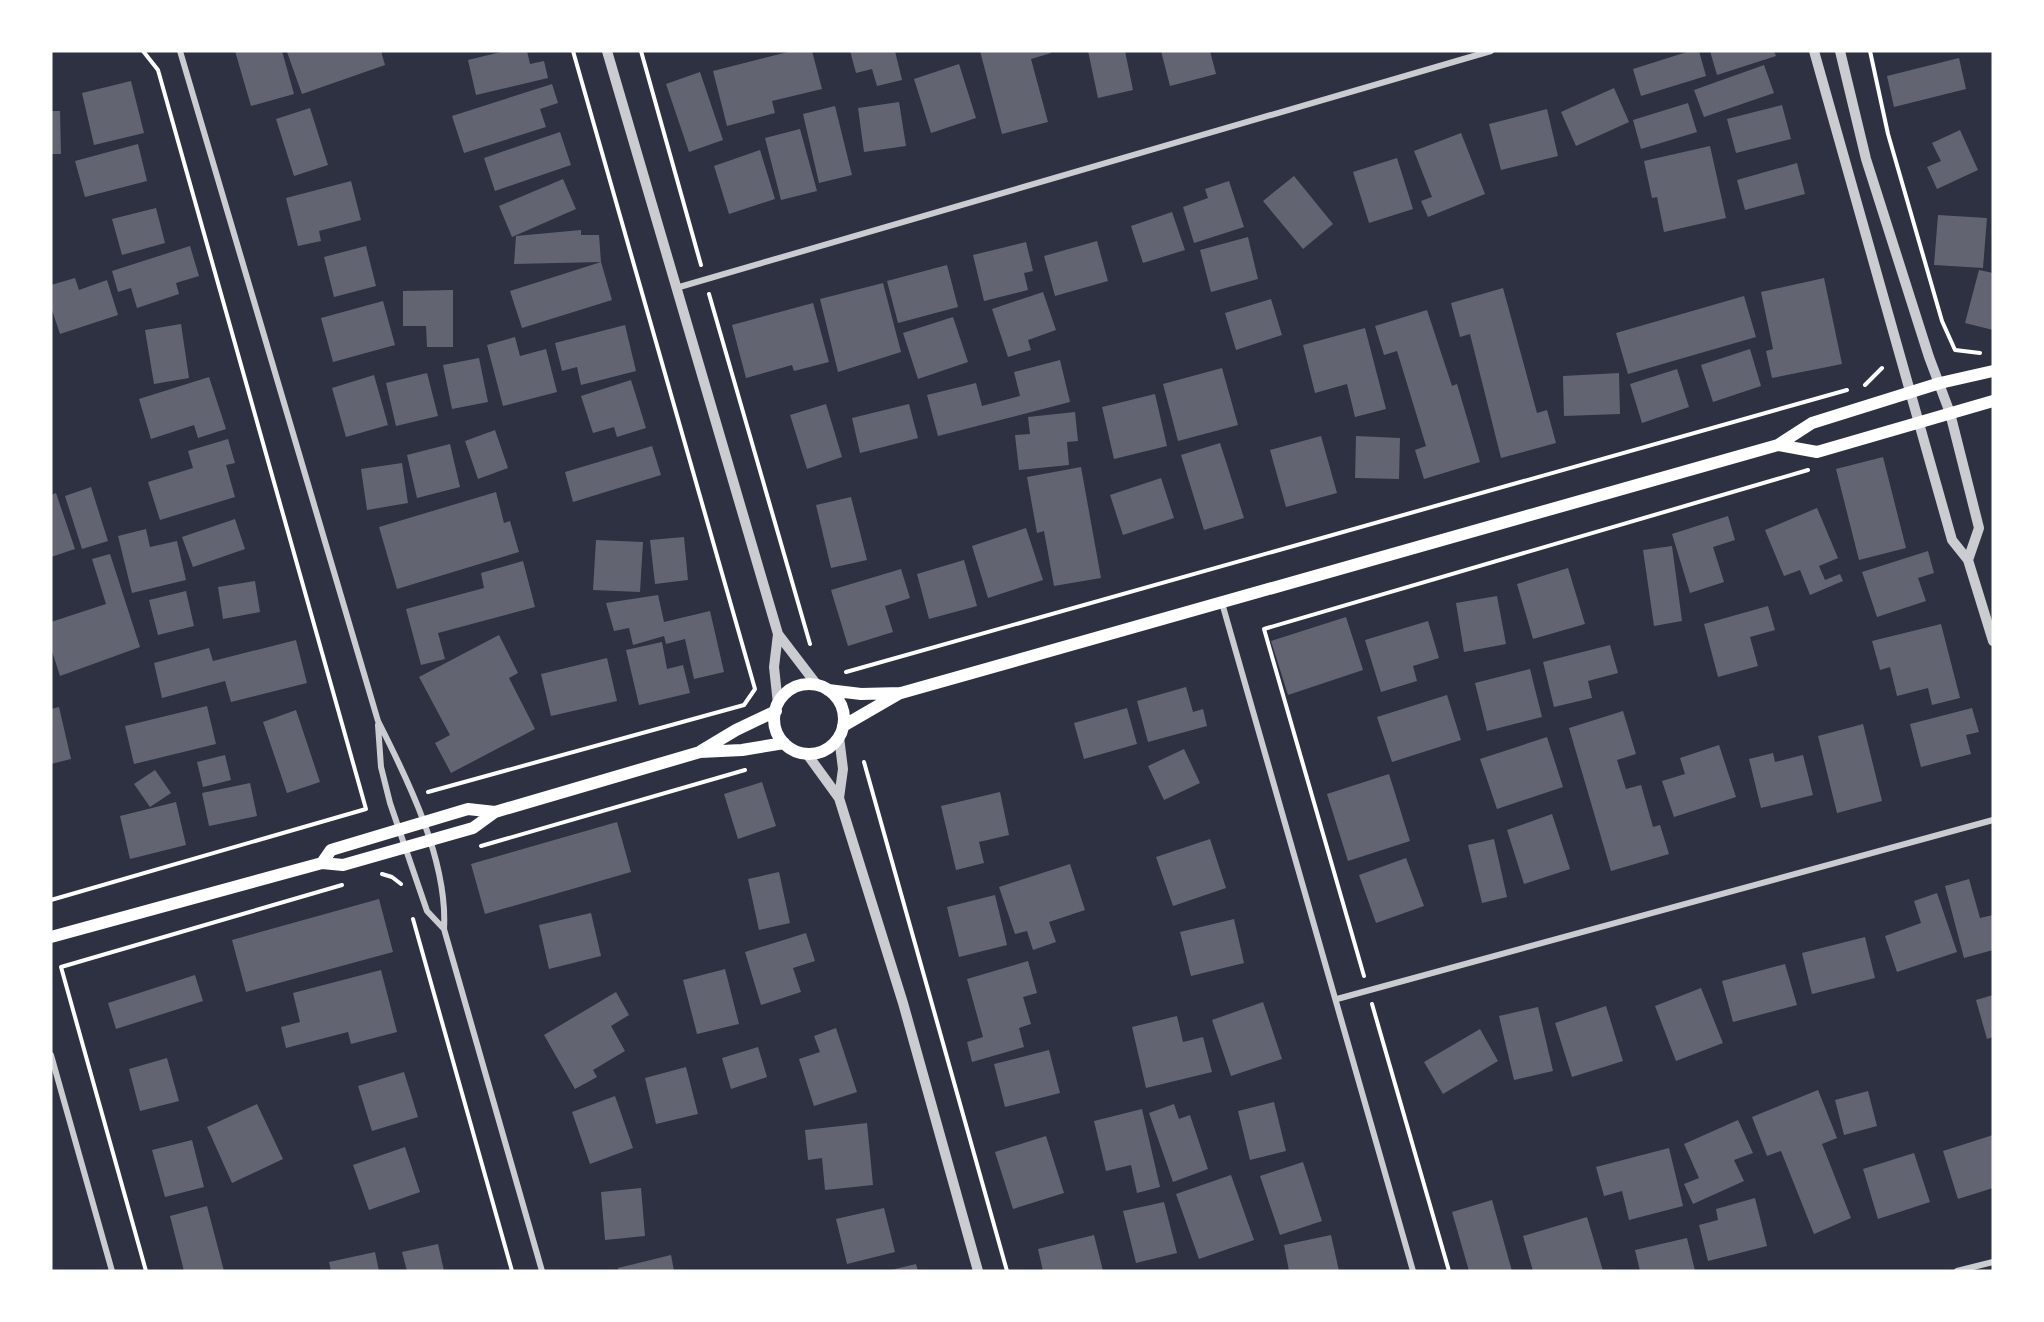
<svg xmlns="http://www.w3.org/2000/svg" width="2044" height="1322" font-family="'IBM Plex Serif',serif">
<rect width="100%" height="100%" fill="#2d3142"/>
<!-- building -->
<path fill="#626471" d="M235,51H282L294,94L251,106Z
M381,51L385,65L302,94L287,52Z
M505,51H527L530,64L544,61L548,78L476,95L468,60Z
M792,51H812L822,89L772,101L775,113L727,126L713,71Z
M850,51H895L902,80L877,86L872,69L856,73Z
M980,51H1050L1051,53L1031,59L1048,122L1002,134Z
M1088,51H1125L1133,90L1098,98Z
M1161,51H1210L1216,74L1170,86Z
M1690,51H1699L1706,76L1641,96L1633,69Z
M1710,51H1774L1776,56L1717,75Z
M1959,58L1966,89L1894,107L1887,76Z
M959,64L976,118L931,133L914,79Z
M1764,65L1774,93L1704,117L1694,90Z
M700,72L723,140L689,152L666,84Z
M131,81L144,133L94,145L82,93Z
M552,84L558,103L540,109L546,127L464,153L452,116Z
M1614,88L1629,122L1576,146L1561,112Z
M899,102L906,146L864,152L858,108Z
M1688,103L1697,132L1641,149L1633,120Z
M1782,105L1791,139L1736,153L1727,119Z
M835,106L852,175L819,183L803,114Z
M310,108L328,165L294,176L276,119Z
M1547,109L1558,156L1501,170L1489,124Z
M51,111H60L61,154H51Z
M800,129L817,191L781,200L765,138Z
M1960,130L1978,170L1937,189L1927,167L1941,161L1932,143Z
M560,132L571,165L495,191L484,158Z
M1461,133L1485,194L1428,217L1421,201L1432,197L1414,151Z
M138,144L147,181L85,197L75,161Z
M1710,146L1726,218L1664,232L1657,197L1652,198L1644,161Z
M760,150L775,199L729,214L714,166Z
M1397,158L1413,209L1369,223L1353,172Z
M1797,163L1805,194L1745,210L1737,180Z
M1294,176L1333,224L1303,249L1263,201Z
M563,179L576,209L512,237L499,206Z
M351,181L361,220L319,231L321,241L298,246L286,198Z
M1229,181L1244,227L1194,243L1183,207L1208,198L1205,189Z
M156,208L165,243L122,255L112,219Z
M1172,212L1185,250L1143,263L1131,226Z
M1938,215L1987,218L1983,268L1934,265Z
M581,230V235H599L601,262L514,264L516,236Z
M1248,237L1258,279L1211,292L1200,250Z
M1097,241L1108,281L1055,296L1044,256Z
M1026,242L1033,271L1024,273L1028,290L984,301L973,255Z
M190,246L199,276L176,283L179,294L137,308L131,288L118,292L112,271Z
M366,246L376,286L334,297L324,257Z
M601,262L612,300L522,328L510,291Z
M947,265L958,307L898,323L887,281Z
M1979,270L1993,273V330L1965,323Z
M75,278L79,290L107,280L118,315L60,334L51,307V285Z
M1824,278L1842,364L1772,378L1766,351L1773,349L1761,292Z
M883,283L901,352L838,372L820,299Z
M1503,288L1537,413L1547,410L1556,443L1501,458L1470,334L1460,337L1451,303Z
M453,290V347H427L426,326H403V291Z
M1043,292L1056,330L1028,340L1031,350L1008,357L992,309Z
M1744,296L1756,337L1628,374L1616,333Z
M1271,299L1282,335L1236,350L1225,313Z
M383,301L395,345L333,362L321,318Z
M813,303L829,362L794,371L792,365L746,378L732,325Z
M1427,310L1452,386L1457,384L1480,462L1424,479L1415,450L1426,446L1397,351L1384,355L1375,326Z
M953,317L968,362L918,379L903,333Z
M181,324L189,378L154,384L145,330Z
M625,325L636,371L581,385L577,367L562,371L555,343Z
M1365,328L1386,409L1355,417L1347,384L1315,393L1303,345Z
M515,337L520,356L546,349L557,392L503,406L487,345Z
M1750,349L1761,386L1713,402L1701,365Z
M479,358L488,402L452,409L443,365Z
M1060,360L1070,402L938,436L927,395L976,383L982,406L1020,396L1014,372Z
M1222,368L1238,425L1178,441L1163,384Z
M1677,369L1689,407L1642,423L1630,384Z
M427,373L438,416L396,426L386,383Z
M1619,373L1620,414L1564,416L1563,376Z
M374,375L388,425L346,437L332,388Z
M209,377L226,429L198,438L194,425L151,439L139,399Z
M631,380L646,428L617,437L614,427L593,433L581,396Z
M1155,394L1167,446L1114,459L1102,407Z
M826,404L842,457L807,469L790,415Z
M909,404L918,438L860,453L852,418Z
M1075,412L1078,441L1067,442L1069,465L1019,470L1015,435L1030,434L1028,417Z
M495,430L508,468L478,479L465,441Z
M1321,436L1337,493L1286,507L1270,450Z
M1356,436L1400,438L1399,479L1355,478Z
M228,439L235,463L226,465L235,497L160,520L148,482L193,468L188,451Z
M1220,443L1244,518L1204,530L1181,455Z
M450,444L460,487L417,498L407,455Z
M652,446L661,475L573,502L565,472Z
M1883,457L1906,548L1859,560L1836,469Z
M402,463L408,503L367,510L361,469Z
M1081,467L1101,578L1054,586L1044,531L1037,533L1027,477Z
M1161,478L1174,518L1123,535L1110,495Z
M91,487L108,541L82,549L65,496Z
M496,492L504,523L510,521L519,552L397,589L379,527Z
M56,493L75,549L51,557V495Z
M851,497L867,560L831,568L816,505Z
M1817,508L1838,558L1819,566L1825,580L1840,574L1843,581L1810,595L1800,570L1784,576L1765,530Z
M1728,516L1735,540L1713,547L1724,582L1690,593L1672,534Z
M235,519L245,549L193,567L182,537Z
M1026,528L1043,580L988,598L972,546Z
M146,529L150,547L177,541L186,580L132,593L118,536Z
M684,537L688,580L655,584L650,540Z
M596,540L643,542L640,592L593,590Z
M1672,546L1682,621L1654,626L1643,550Z
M1928,551L1934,573L1918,578L1926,601L1877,617L1862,572Z
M110,554L140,647L60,676L51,648V622L106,604L92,559Z
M964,560L977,606L929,619L917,574Z
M523,561L535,607L438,633L445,659L421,665L406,609L484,588L481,573Z
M1568,568L1585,624L1533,639L1517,584Z
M901,569L910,598L885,606L893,632L848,646L831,590Z
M255,581L260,612L223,619L218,587Z
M186,591L194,626L158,635L149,600Z
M658,595L664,622L710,611L724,672L694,679L685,639L666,644L664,636L633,645L629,628L614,631L606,603Z
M1497,596L1506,644L1464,652L1456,603Z
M1768,606L1775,630L1750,637L1758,666L1718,677L1704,624Z
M1346,617L1363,670L1288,695L1271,641Z
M1428,621L1439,658L1413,666L1417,681L1381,692L1365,640Z
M1941,624L1960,698L1932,705L1928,688L1897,696L1890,667L1880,670L1872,641Z
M499,635L518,673L509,678L535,729L451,773L435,743L450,735L419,677Z
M296,640L307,683L231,702L225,681L162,698L154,663L209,648L213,661Z
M662,642L667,669L683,665L690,693L639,705L626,650Z
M1610,645L1618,673L1588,681L1592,698L1554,707L1543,662Z
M607,658L617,701L551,716L541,674Z
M1530,669L1542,717L1487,731L1475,683Z
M1186,687L1193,712L1203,709L1207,726L1148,742L1137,701Z
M1447,695L1461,740L1392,762L1377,717Z
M207,706L216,744L134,764L125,726Z
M59,707L71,759L51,764V709Z
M1127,708L1137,744L1084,759L1074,723Z
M1972,708L1979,732L1966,735L1971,754L1921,767L1910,724Z
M296,710L320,782L287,793L263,722Z
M1623,711L1636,754L1617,760L1626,789L1641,785L1653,827L1660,825L1669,854L1611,871L1569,728Z
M1863,724L1882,801L1837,813L1818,736Z
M1547,737L1563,787L1497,809L1480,759Z
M1719,745L1736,797L1674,817L1662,781L1685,774L1680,758Z
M1184,749L1200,783L1164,800L1148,766Z
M1773,753L1775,762L1803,755L1813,795L1761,808L1749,759Z
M225,755L231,780L203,787L197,762Z
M155,770L171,793L150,807L134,784Z
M1389,774L1410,841L1348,861L1327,794Z
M762,782L776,826L738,839L724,794Z
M250,783L257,816L209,826L202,793Z
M1000,792L1009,835L979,842L984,863L956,870L941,806Z
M176,802L186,845L130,859L120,816Z
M1552,814L1570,869L1524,884L1507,830Z
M617,822L631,872L485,914L471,864Z
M1210,839L1226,888L1173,906L1156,857Z
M1494,839L1507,897L1482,903L1468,845Z
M1406,858L1424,906L1376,923L1359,875Z
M1070,864L1085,910L1049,922L1056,942L1033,950L1027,931L1015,934L999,887Z
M779,872L790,923L759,930L748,879Z
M1969,879L1980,918L1993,915V950L1964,958L1945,886Z
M1937,893L1957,952L1897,972L1885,936L1921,923L1914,901Z
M995,895L1007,945L959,957L947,907Z
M379,899L393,952L246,992L232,940Z
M591,913L601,956L549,969L539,925Z
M1234,919L1244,963L1191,976L1180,932Z
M806,933L815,961L793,968L801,992L761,1005L745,952Z
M1865,937L1875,978L1812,994L1802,953Z
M1028,961L1037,993L1023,997L1031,1024L1019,1028L1024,1047L972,1062L967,1042L983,1037L967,979Z
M1785,964L1797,1005L1733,1022L1722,981Z
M725,969L739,1024L697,1034L683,980Z
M381,970L397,1032L351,1044L348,1032L286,1048L281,1027L300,1022L293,993Z
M195,975L203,1001L116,1029L108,1003Z
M1701,988L1723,1043L1676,1061L1655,1006Z
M616,992L629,1015L611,1026L625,1051L593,1070L597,1077L575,1089L544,1035Z
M1993,995V1037L1987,1039L1976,1000Z
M1263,1002L1282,1059L1231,1076L1212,1020Z
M1606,1006L1623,1061L1572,1077L1555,1023Z
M1538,1007L1553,1071L1514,1080L1499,1016Z
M1177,1016L1183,1042L1203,1037L1212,1072L1146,1088L1132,1027Z
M836,1028L857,1092L814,1106L799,1059L820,1052L814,1036Z
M1480,1029L1498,1061L1443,1094L1424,1062Z
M758,1047L767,1077L731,1089L722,1058Z
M1049,1050L1060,1093L1005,1107L994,1064Z
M167,1058L179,1101L140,1111L129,1069Z
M686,1067L698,1114L656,1124L645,1078Z
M404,1072L418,1117L372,1131L358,1086Z
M1818,1090L1837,1138L1822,1144L1851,1218L1814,1234L1781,1151L1767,1156L1752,1117Z
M1868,1091L1877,1126L1844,1135L1835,1100Z
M615,1096L633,1148L590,1164L572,1112Z
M1274,1102L1286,1151L1250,1160L1238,1111Z
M257,1104L283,1159L232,1183L207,1127Z
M1174,1104L1179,1119L1190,1115L1208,1169L1173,1182L1149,1113Z
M1142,1109L1160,1187L1137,1193L1131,1165L1106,1171L1094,1121Z
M1738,1120L1753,1153L1734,1160L1744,1181L1693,1204L1684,1184L1699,1178L1684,1144Z
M867,1123L873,1185L825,1190L822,1158L808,1160L805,1130Z
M1993,1135V1188L1958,1199L1943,1151Z
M1046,1136L1064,1193L1013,1209L995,1152Z
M192,1140L204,1187L165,1197L152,1150Z
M405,1147L420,1192L369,1210L353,1165Z
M1669,1148L1683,1206L1629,1220L1622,1191L1604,1196L1596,1167Z
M1914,1153L1930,1202L1878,1219L1863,1169Z
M1303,1162L1322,1221L1280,1235L1260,1176Z
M1231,1175L1254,1240L1199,1259L1176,1194Z
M641,1188L645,1236L605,1240L601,1192Z
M1755,1198L1767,1246L1708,1261L1699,1225L1718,1220L1716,1209Z
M1492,1200L1512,1271H1469L1452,1212Z
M1164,1202L1177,1253L1136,1263L1123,1211Z
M207,1206L224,1271H184L170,1216Z
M884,1208L895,1252L847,1264L836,1219Z
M1587,1217L1603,1271H1533L1523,1236Z
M1094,1235L1103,1271H1043L1038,1249Z
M1331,1235L1339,1271H1289L1284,1245Z
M1687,1238L1695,1271H1640L1635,1250Z
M438,1244L444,1271H407L402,1252Z
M375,1252L379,1271H331L329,1262Z
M671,1255L674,1271H618V1268Z
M916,1264L918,1271H891V1270Z"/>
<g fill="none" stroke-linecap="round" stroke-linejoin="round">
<!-- path -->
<path stroke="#fff" stroke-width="4" d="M641,51L701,265
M1870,51L1888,134L1942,321L1955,350L1980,353
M709,294L810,644
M1865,385L1882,368
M846,672L1847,390
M864,762L1007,1271
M428,792L744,705L755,689L573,51
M481,846L745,770
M382,874L392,877L401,884
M51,900L366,809L158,70L143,51
M413,919L512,1271
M1364,976L1264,629L1808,470
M1372,1004L1449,1271
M146,1271L61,967L342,885"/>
<!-- minor -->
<path stroke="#caccd0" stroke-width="6" d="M180,51L378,721C408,780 448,861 444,929L542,1271
M676,288L1491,51
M1222,603L1413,1271
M378,725L381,767L390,803L427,911L444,929
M1337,999L1993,820
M51,1055L112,1271
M1957,1271L1993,1262"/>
<!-- tertiary -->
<path stroke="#caccd0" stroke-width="10" d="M607,51L778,634L817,685
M1814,51L1952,540L1968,560L1993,641
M1840,51L1866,159L1929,357L1950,413L1979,528L1968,560
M778,704L774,667L778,634
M839,737L843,769L839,798
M807,754L839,798L903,1003L978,1271"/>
<!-- secondary -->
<path stroke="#fff" stroke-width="12" d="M1778,445L1817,452L1993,401
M774 719a35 35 0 1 1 70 0a35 35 0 1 1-70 0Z
M828,690L861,694L901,693L1778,445L1812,423L1940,383L1993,371
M843,726L900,693
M701,751L736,730L776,711
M322,863L331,850L468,809L495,812
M51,937L322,863L343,865L473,828L495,812L700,752L742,750L784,743"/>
</g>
<!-- border -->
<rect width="2044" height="1322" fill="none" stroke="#ffffff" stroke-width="105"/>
</svg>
